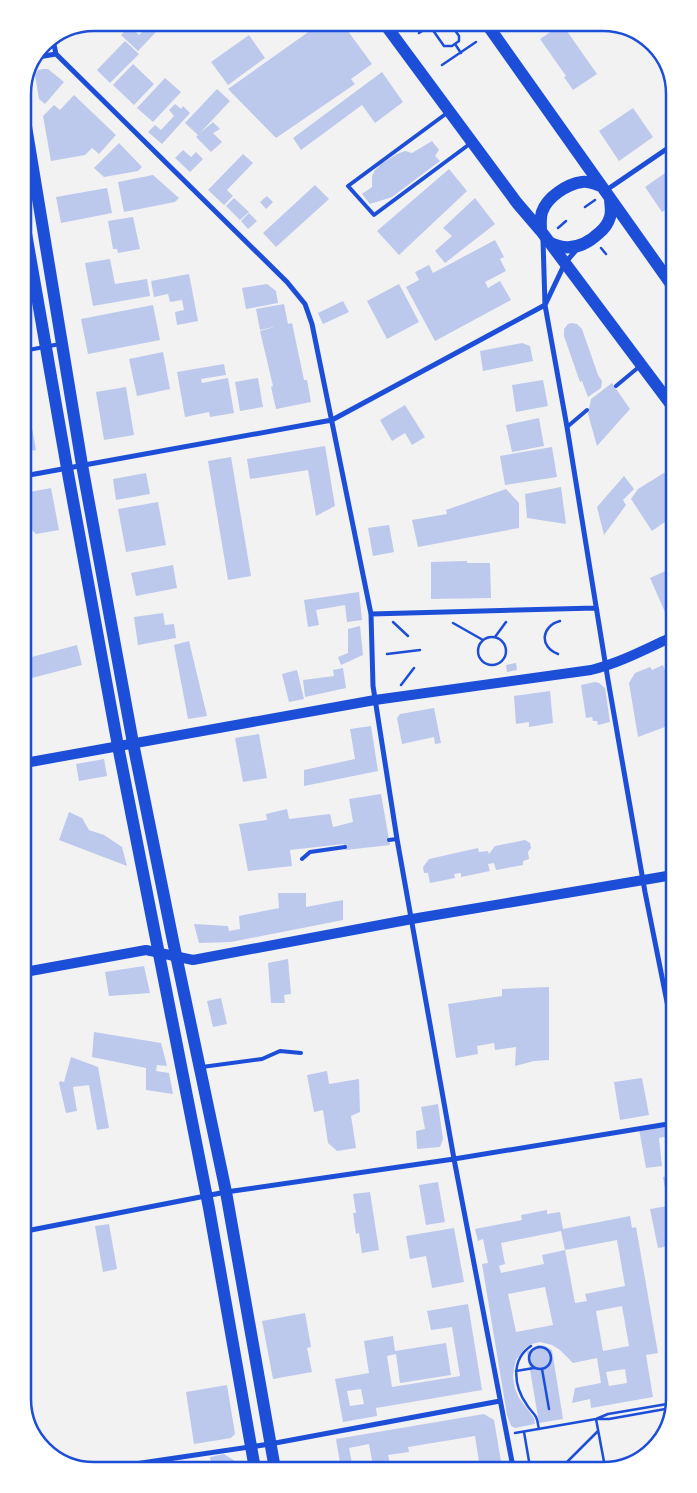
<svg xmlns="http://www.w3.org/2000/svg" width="697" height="1493" font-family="Cabin,sans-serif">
<rect width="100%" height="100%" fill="#f2f2f2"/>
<!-- building -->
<path fill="#bdc9ec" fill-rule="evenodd" d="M321,23H331L332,24L335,23H342L372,64L351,79L355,84L276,138L228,89Z
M562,24L597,74L573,90L564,77L566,76L540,39Z
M149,25L156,32L138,51L121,35L130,26L139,35Z
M249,35L265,58L228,85L211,62Z
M125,41L139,54L110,83L97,70Z
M133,64L154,84L134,105L113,85Z
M43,69H48L64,82L45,104L39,99L35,75L38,70Z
M382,72L403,102L375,123L362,105L301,150L293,138Z
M165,78L181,92L153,122L137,108Z
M217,89L230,101L200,133L213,122L220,129L213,133L222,142L211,152L196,137L198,135L185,123Z
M74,95L116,135L99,154L92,148L85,155L51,161L43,116L54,105L60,110Z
M175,104L181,109L183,106L190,113L162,144L148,132L155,125L161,130L174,116L169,110Z
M633,108L653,137L619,161L599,131Z
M432,141L439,150L435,156L440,161L392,197L370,204L362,194L372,187V176L375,170L381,164L397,154L405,151L412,153Z
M119,143L142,167L138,171L104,177L94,168Z
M183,150L191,157L196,152L203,159L190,172L175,158Z
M243,154L253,163L227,190L233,196L224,205L208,190Z
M449,169L467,191L399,255L377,231Z
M671,169V206L662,212L645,187Z
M153,175L179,198L175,202L124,212L118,182Z
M315,185L329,199L276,247L263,233Z
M107,188L112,213L61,223L56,197Z
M267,196L273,202L266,209L260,202Z
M234,198L249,212L240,220L226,206Z
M475,198L495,224L445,263L435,251L452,236L443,228Z
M249,213L257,221L248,229L241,221Z
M133,217L140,249L118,253L117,249H113L108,221Z
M495,240L504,257L500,259L506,271L485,282L488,288L500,281L511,300L435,341L406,287L419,280L415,272L429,265L433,273Z
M110,259L115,284L147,279L150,296L93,306L85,263Z
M189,274L198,321L177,325L175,312L184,310L182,300L170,302L168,294L154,297L151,281Z
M267,284L276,291L278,303L246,309L242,288Z
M399,284L419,322L387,339L367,301Z
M343,301L349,312L323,324L318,313Z
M284,304L288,324L292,323L304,380H307L311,402L276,409L271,387L273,386L260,331L274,327L260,330L256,309Z
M153,305L160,340L88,354L81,319Z
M571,323L577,324L582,329L598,375L602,381L601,388L588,397L582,381L580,382L564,336V329L568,324Z
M522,343L530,346L533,361L483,371L480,351Z
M163,352L170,389L137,396L129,359Z
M24,360L31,400H26L27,403L24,404L23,361Z
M224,364L226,375L201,379L202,383L228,378L234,413L210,417L209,412L185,417L177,372Z
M258,378L263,407L240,411L235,382Z
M543,380L548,406L516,412L512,385Z
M612,383L630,409L597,446L588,414L591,399Z
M126,387L134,435L104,440L96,392Z
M405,405L425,437L412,445L405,433L392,441L380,420Z
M29,411L36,450L24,452V412Z
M539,418L544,446L512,452L506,425Z
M325,446L335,506L316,516L308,470L250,479L247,459Z
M552,447L557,477L505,485L500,456Z
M231,457L251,576L228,580L208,461Z
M672,468V517L652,531L631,499L638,489Z
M146,473L150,494L116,500L113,479Z
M624,476L634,489L623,500L626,505L604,535L597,507Z
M561,487L566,524L527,518L525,494Z
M51,488L59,530L36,534L25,523L31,521L24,513V493Z
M506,489L519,503V528L418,547L412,520L447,514L446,510Z
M158,502L166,545L126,552L118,509Z
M389,525L394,552L373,556L368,528Z
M467,561V563H490L491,598L431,599V562Z
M173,565L177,588L136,596L131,573Z
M672,568V617L668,619L650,578Z
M359,592L362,620L347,622L345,605L316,610L319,625L308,627L304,600Z
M163,613L165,625L174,624L176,638L138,645L134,617Z
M360,626L363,655L341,665L338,657L348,653V629Z
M189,641L207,716L188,719L174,645Z
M77,645L82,665L28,679L26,670L31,668L28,658Z
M516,663L517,670L507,672L506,665Z
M663,665L672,690L673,724L638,737L629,683L635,673L650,667L652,670Z
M343,668L346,688L305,697L303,680L334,676L333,670Z
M297,670L304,699L289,702L282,674Z
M595,682L599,683L605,688L610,722L598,725L597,721H593L592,717L586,718L581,685Z
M550,691L553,723L529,727V722L516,724L514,696Z
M434,708L441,743L435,744L434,737L402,744L397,718L400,714Z
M371,726L378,771L304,786V770L355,759L350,729Z
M259,734L267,778L243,782L235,738Z
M104,759L107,776L79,781L76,764Z
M381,794L390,845L345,850L344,844L290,850L292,866L248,871L239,824L267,820L266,814L287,809L289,819L330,814L333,827L353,822L349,799Z
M69,812L82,818L89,830L104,835L122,847L127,866L59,840Z
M525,840L530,843L531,848L528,852L529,859L523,861V865L496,870L494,863L488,864L490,871L461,877V873L454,874L455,878L430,883L428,873H424L423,867L429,859L478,848L479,852L488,851L489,854L495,846Z
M278,893H306V907L343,900V920L231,942L199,943L194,924L228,926L229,931L240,929L239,916L279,908Z
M288,959L291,994L284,995L285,1003H271L268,963Z
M144,966L150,993L109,996L105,972Z
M549,987V1060L534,1061L515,1066L516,1047L495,1050L494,1043L477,1046L478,1054L456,1058L448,1004L502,996V989Z
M221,998L227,1024L213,1027L207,1001Z
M94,1032L161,1043L167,1066L157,1065L156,1071L169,1073L173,1094L146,1090V1068L92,1057Z
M71,1057L98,1067L109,1128L97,1130L89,1085L73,1087L77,1111L66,1113L59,1083L60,1081L64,1082Z
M327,1071L329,1084L359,1079L360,1112L351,1116L356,1148L337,1151L328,1143L323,1110L314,1112L307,1075Z
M642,1078L649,1115L620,1120L614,1082Z
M438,1104L443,1139L440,1147L417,1149L416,1131L425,1129L421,1107Z
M674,1124V1135L659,1138L662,1166L646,1168L639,1129Z
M674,1175V1245L658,1248L650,1209L668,1206L663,1177Z
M438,1182L445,1222L426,1225L419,1185Z
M370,1192L379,1250L362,1253L359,1233L356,1234L353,1213H356L353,1194Z
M547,1210V1214L560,1212L563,1229L630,1216L632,1228L636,1227L658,1353L646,1355L653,1397L591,1408L590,1399L572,1403L575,1388L601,1383L597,1358L573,1363L560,1350L552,1345L540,1342L532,1344L525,1348L516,1360L514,1368L513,1377L515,1389L519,1398L534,1418L535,1424L515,1428L511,1426L507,1415L482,1264L488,1263L483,1239L478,1241L475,1229L522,1220L521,1215ZM561,1231L565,1250L617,1240L625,1286L585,1294L587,1301L575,1303L565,1250L542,1255L544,1264L501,1273L499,1266L505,1264L501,1243ZM545,1287L553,1325L516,1332L508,1294ZM622,1306L629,1346L603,1351L596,1311ZM625,1369L627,1383L609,1386L606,1372Z
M109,1224L117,1269L103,1272L95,1226Z
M454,1228L464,1282L432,1288L426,1256L410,1259L406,1236Z
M468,1304L482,1390L376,1408L377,1416L343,1422L335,1379L369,1373L364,1341L393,1336L395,1351L446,1343L451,1375L400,1383L396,1354L387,1356L392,1387L460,1376L452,1327L431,1330L427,1311ZM361,1389L364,1404L350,1406L347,1391Z
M305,1313L311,1347L307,1348L312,1372L273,1379L262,1321Z
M538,1345L545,1346L552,1350L563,1419L539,1423L527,1352Z
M227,1385L235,1434L231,1438L194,1444L186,1392Z
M484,1414L494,1420L502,1467L480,1468L475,1436L408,1447L409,1452L388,1455L391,1468H367L373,1466L369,1444L349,1448L353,1468L341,1469L336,1439Z
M224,1454L235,1461L237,1469H212L210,1457Z"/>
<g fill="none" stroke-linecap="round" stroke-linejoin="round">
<!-- path -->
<path stroke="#1d4ed8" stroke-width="2.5" d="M430,26L444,46H452L459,41V36L450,23
M419,33L435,23
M455,44L461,53
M442,65L476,42
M585,207L595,200
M558,228L566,221
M601,248L606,254
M393,622L408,636
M453,623L483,640
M495,637L506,622
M478 651a14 14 0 1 1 28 0a14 14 0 1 1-28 0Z
M387,654L420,650
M558,654C539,647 541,626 560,621
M401,685L414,668
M531,1346C510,1360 514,1387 527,1405C529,1409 534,1413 536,1417C538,1421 538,1426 539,1429
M529 1358a11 11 0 1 1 22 0a11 11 0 1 1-22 0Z
M542,1369L549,1409
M516,1371L534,1368
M596,1419L605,1467
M597,1419H609L671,1408
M524,1432L530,1467
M515,1433L596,1419L608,1414L673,1403
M562,1467L598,1431"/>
<!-- service -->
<path stroke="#1d4ed8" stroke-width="4" d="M447,113L348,186L374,215L471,143
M23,351L60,344
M616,386L640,366
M567,427L587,410
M389,840L397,839
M302,859L310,852L345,847
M202,1067L262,1059L280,1051L301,1053"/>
<!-- minor -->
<path stroke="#1d4ed8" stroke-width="5" d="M53,40L56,54L287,282L305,304L312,324L371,614L373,686L397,839L454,1159L513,1467
M38,57L56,54
M605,191L671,146
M543,240L545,305L567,427L608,680L645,892L673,1032
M24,476L332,420L545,305L565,263L578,248
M371,614L596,608
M26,1231L226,1192L454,1159L674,1123
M94,1470L270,1444L500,1401"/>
<!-- secondary -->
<path stroke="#1d4ed8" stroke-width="10" d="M25,763L375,700L591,670C620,663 646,649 672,637
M25,972L146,950L193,960L412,919L673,875"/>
<!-- primary -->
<path stroke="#1d4ed8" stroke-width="12" d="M384,23L517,203L541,231L672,406
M486,23L671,284
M23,108L82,465L133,743L173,941L226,1192L275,1469
M23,216L67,468L118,746L209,1208L255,1469
M541,231C541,225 540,218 542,212C547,197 567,184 582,182C589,181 595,184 601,186
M549,242C567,252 584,247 599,233C604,229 608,224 610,217C612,211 610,204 610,198"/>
</g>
<!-- crop -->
<path d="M0 0H697V1493H0ZM94 31H603A63 63 0 0 1 666 94V1399A63 63 0 0 1 603 1462H94A63 63 0 0 1 31 1399V94A63 63 0 0 1 94 31Z" fill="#fff" fill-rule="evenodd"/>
<path fill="none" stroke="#1d4ed8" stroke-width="2.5" d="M94 31H603A63 63 0 0 1 666 94V1399A63 63 0 0 1 603 1462H94A63 63 0 0 1 31 1399V94A63 63 0 0 1 94 31Z"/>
</svg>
